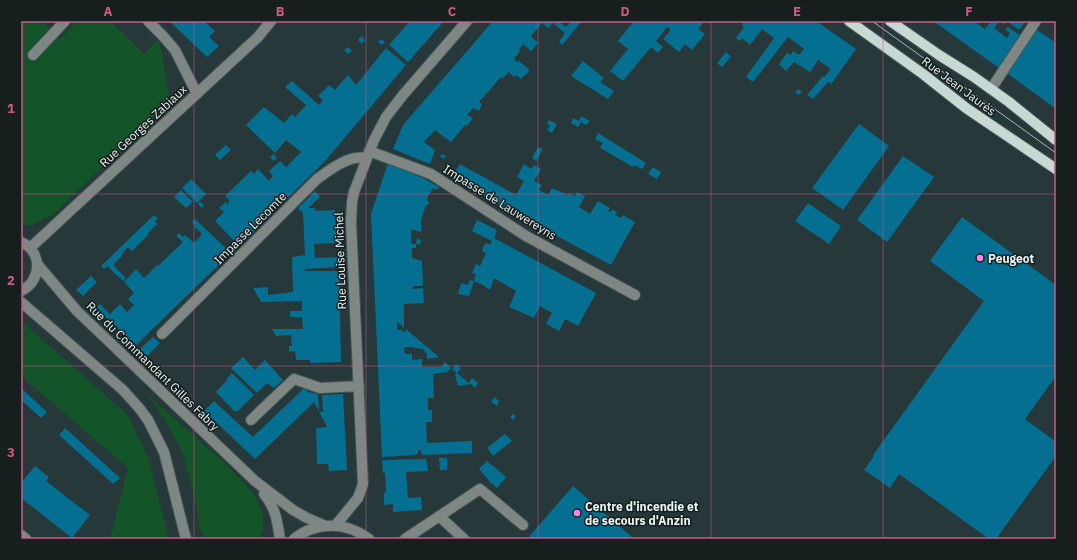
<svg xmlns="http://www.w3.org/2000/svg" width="1077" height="560" font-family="'IBM Plex Sans',sans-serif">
<rect width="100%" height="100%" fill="#263839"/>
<!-- green -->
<path fill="#135428" d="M21,21H42L60,39L77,21H110L144,54L158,40L162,51L170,102L53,215L31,225H21Z
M21,321L127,414L148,457L169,539H110L128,468L21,376Z
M147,394L227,465L254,494L263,513V533L258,539H206L199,528L196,504L182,451L162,415Z"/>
<!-- building -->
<path fill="#046f91" d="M169,21H204L215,31L209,37L219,46L207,57Z
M410,21H444L408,62L389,45Z
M493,21H558L566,27L571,21H582L562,45L559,42L565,33L553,23L548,28L542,23L531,36L538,43L531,51L523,44L519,50L520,51L514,59L517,62L519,61L530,70L521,79L516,75L514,77L509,72L503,78L501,77L479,102L482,104L479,111L473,108L467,115L473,118L467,126L465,125L451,142L435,130L424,142L435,150L430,164L393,149L403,125Z
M634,21H705L698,29L705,34L692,50L685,44L679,52L663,39L671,30L667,27L656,41L663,47L658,53L651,47L623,81L610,71L628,49L618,41Z
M741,21H816L856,49L831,84L828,82L813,99L807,95L823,76L824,77L831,69L818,60L810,72L794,62L786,71L779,64L787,53L791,55L793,51L799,55L804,49L788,37L753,82L746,77L774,38L762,29L750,45L742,38L740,41L736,38L744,27L742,26L743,23Z
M933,21H976L975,22L985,29L991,21H999L994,28L1007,38L1010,33L1005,30L1008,27L1024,38L1002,70Z
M1000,21H1026L1019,30L1007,21L1004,24Z
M1033,27L1056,43V109L1004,71Z
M362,36L365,41L361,44L358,39Z
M381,39L385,42L382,45L378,42Z
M348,47L352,51L348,54L344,50Z
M386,48L406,65L326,160L239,246L215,221L224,212L219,208L226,202L228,205L229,200L225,196L251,171L254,174L258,169L269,181L273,176L269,171L280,161L286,167L301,152L286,140L275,153L246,125L264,107L284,123L292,114L295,117L306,105L285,87L292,81L319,105L323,100L318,96L329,85L335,90L348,75L356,85Z
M726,52L731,56L722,67L717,63Z
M583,61L604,78L600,82L614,91L608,99L571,76Z
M798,89L802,92L799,95L795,92Z
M581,116L590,121L586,125L581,122L578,127L571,123L573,118L579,121Z
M549,120L557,124L552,133L547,130L550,126L547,124Z
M859,124L889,146L843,210L812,188Z
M598,133L646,163L642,169L634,165L633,167L600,148L603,143L595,139Z
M226,145L231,150L220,160L215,155Z
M538,147L543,149L536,161L532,158Z
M274,154L277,158L274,161L270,157Z
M442,154L446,156L444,159L440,157Z
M903,156L934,177L887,242L857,220Z
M388,163L425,179L439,187L437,190L433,188L428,196L427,201L429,202L428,205H426L421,220V232L411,229V244H416V248H412V258L422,261L423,286H413V289L423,288L424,303L404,304V328L397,321V330H403L402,333L407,330L439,357L427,359V354L423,349L411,347H404L405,354H412V360L422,359V367H441L445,362L451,368L447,372L433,374L434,398H428V410H432V422H426L427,443L472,441V453L422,455L421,450H418V454H415V455L382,457L371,214Z
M460,164L516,195L524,181L517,177L524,164L531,169L534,165L541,169L534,181L542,185L539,190L548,195L552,188L568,195L569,193L575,196L577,192L585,196L579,207L590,214L598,201L610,208L608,211L611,212L612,209L617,212L615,215L621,218L623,215L635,222L611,265L508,210L452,177Z
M653,167L661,172L657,179L648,174Z
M191,179L206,194L197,203L182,188Z
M181,190L193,202L186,208L174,197Z
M315,191L320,197L308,208H315V211L335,210L337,243L314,244L315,258L338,257V267L305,269V271H339L341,362L310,363V360H296L295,351L289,352V346H292L291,335L276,336L272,329H303L302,317H290V311H302V301L261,302L253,288L268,287V295L293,292L292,257L305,255L303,213L298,208Z
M200,202L204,205L202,208L198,204Z
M808,203L841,226L829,244L795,221Z
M154,215L158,219L155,221L157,224L148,233L149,234L132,251L128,247L121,255L122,256L113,265L126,278L123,281L107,266L104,269L101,266Z
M962,217L1056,285V376L1025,419L1056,442V456L996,539H989L899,474L890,488L864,470L874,456L873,455L984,301L930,261Z
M195,219L231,253L136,345L96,308L100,304L110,314L120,304L127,312L134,305L128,299L134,293L124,282L136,269L144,278L157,265L158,266L183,242L176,236L179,233L183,237L185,235L194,243L202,234L194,226L195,225L192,222Z
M477,220L497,230L494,238L596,293L578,326L565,319L559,331L546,324L552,313L540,306L534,318L509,307L516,291L494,278L490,290L485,287V286L474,281L476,274L472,273L476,264L480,266L486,253L482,251L483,247L486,243L490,245L492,241L472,231Z
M417,238L421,240L420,245L416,244Z
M91,276L97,282L83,296L76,290Z
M470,280L474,281L469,296L458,294L461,283L468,285Z
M153,337L160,343L147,356L140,349Z
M243,357L255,370L265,360L283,380L274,388L267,383L257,393L231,368Z
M456,364L461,368L457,373L452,369Z
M232,373L254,395L238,411H234L216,392L227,380L226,379Z
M457,373L469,383L472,378L478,383L475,388L471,384L458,386L455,374Z
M305,387L308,392L318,394L319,412H323L322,395L343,394L347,470L329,471L328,464H317L316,428L327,427L314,402L255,459L204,411L214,401L253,437Z
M21,388L47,412L41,418L21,400Z
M494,397L499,401L497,406L491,402Z
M513,414L516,416L513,420L510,417Z
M65,428L120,478L113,484L59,435Z
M505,434L512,441L493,456L487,448Z
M439,458H447V470H440Z
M426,459L428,471L406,472L408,498L421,497L422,510L393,512V504L384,505V493L386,492L385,473H383L382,460Z
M487,461L506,477L497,488L490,482L479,469Z
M35,466L49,477L46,481L90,515L72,538L21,498V483Z
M573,486L634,539H527Z"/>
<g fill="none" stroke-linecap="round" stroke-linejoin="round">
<!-- minor casing -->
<g stroke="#455657" stroke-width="12">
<path id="minor" d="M148,21L163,36L175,50L197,94
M33,55L65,21
M991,89L1036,21
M369,151L431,174L526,236L635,295
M21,242C43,252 42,281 21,291
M30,248L258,37L271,21
M38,265L77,311L255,481L293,510L307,518L326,526
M21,302L123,390L140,409L148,420L164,452L186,539
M162,334L317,179C331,169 348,155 367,158
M251,420L294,379L320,388L359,386
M264,494C276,509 277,520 280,539
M439,516L464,539
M335,526L358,498L363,484L351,222L352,202L354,192L374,140L386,117L403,95L467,21
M21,535L26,539
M294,539C317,521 347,522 369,539
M405,539L480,489L523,525"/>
</g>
<!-- major casing -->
<g stroke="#455657" stroke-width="12">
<path id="major" d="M849,21L923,74L966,108L1056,169
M890,21L939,55L974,77L1009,102L1056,140"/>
</g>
<!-- minor -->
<use href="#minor" stroke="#7e8784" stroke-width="10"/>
<!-- major -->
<use href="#major" stroke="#c8d9d4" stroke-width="10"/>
<!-- tram -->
<path stroke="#a9b6b7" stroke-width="1" d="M872,21L1056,153"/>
</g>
<!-- grid -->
<path fill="none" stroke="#ce5a89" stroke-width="1" stroke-opacity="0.55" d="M194,21V539M366,21V539M538,21V539M711,21V539M883,21V539M21,194H1056M21,366H1056"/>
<!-- markers -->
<g fill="#fb87e5" stroke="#161e1e" stroke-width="1.5">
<circle cx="980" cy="258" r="4"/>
<circle cx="577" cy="513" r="4"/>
</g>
<g text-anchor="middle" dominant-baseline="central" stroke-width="3" stroke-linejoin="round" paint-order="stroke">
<!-- street labels -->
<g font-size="12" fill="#e9f4f4" stroke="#161e1e">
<text transform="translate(959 86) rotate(37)">Rue Jean Jaurès</text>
<text transform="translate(143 126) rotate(-43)">Rue Georges Zabiaux</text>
<text transform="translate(500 202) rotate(32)">Impasse de Lauwereyns</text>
<text transform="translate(250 228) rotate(-45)">Impasse Lecomte</text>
<text transform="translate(340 261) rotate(-92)">Rue Louise Michel</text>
<text transform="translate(153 366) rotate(44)">Rue du Commandant Gilles Fabry</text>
</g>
<!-- poi labels -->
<g font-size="12" font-weight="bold" fill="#e9f4f4" stroke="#161e1e" text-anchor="start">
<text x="988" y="258">Peugeot</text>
<text x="585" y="506">Centre d'incendie et<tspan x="585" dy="14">de secours d'Anzin</tspan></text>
</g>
</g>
<!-- border -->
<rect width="1077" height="560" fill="none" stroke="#161e1e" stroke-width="44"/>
<rect x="22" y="22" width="1033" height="516" fill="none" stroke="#ce5a89" stroke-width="1.5"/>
<g font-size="13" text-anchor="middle" font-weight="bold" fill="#ce5a89">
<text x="108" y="16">A</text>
<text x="280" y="16">B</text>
<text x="452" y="16">C</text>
<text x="625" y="16">D</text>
<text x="797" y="16">E</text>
<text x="969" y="16">F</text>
<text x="11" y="113">1</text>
<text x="11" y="285">2</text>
<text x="11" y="457">3</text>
</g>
</svg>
